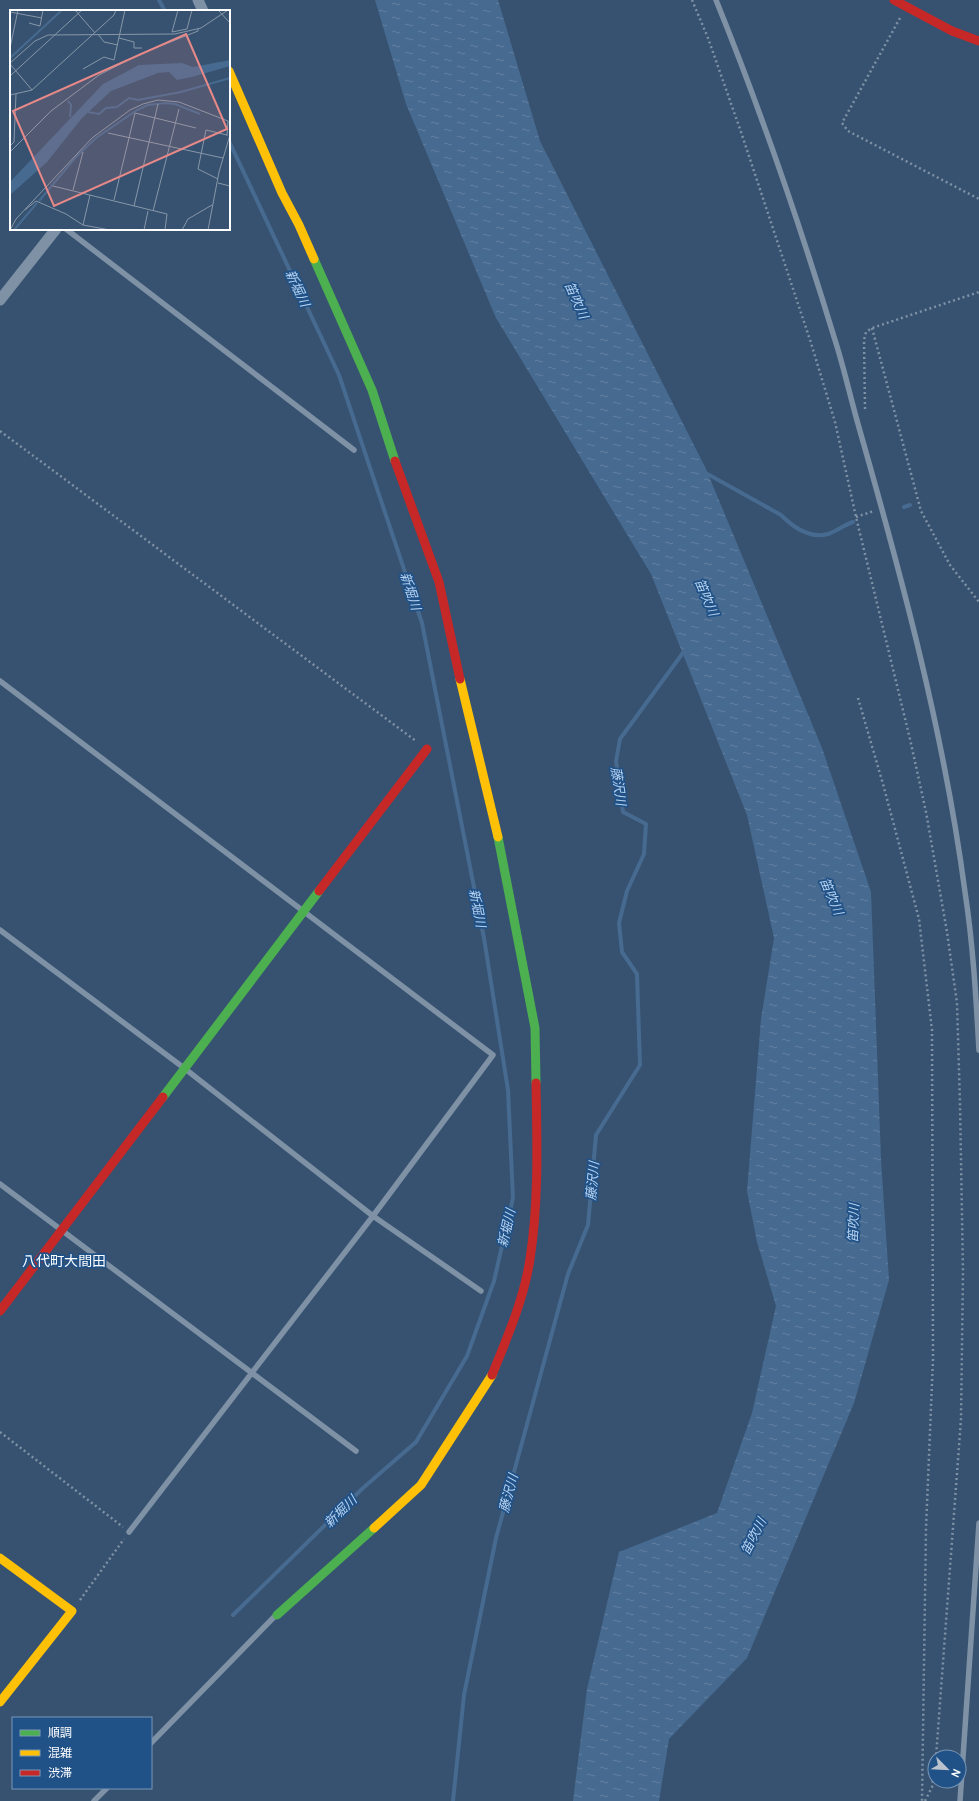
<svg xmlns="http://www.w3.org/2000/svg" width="979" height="1801" font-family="Cabin,'Noto Sans JP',sans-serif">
<defs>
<pattern id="water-ripples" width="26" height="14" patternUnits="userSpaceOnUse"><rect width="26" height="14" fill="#476a90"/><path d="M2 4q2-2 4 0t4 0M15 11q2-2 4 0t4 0" fill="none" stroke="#6380a1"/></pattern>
</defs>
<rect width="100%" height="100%" fill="#375270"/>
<!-- water -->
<path fill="url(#water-ripples)" d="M375,0H498L540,141L706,469L822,748L871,892L881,1159L889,1280L854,1403L747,1658L669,1739L659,1801H573L587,1689L619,1552L717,1513L752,1413L776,1306L757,1242L747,1191L761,1019L774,938L747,815L651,574L496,318L406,104Z"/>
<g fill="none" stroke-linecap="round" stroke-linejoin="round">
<!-- stream -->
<path stroke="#476a90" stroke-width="4" d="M159,0L165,11
M229,141L339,375L422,623L484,938L508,1090L513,1198L494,1281L467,1356L416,1442L363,1488L233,1615
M704,472L781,515C793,527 810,539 828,534C837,531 844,525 853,522
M904,507L910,505
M453,1801L464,1695L496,1538L568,1274L588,1225L596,1135L640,1065L637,974L622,952L619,923L627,891L644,854L646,824L623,812L616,761L620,739L685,650"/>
<!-- path -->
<path stroke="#7e91a5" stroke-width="2.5" stroke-dasharray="2 3" stroke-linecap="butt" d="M692,0L708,38L741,132L811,343L835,422L856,517L910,739L926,812L947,932L957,1003L960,1104L963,1272L961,1419L936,1757
M900,18L842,123L848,131L979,199
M872,328L921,511L950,565L979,602
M865,409L864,340L866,332L872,328L979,292
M0,431L416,741
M856,517L874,511
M858,698L883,784L919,919L932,1030L933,1359L926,1528L922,1801
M0,1432L123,1527
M80,1600L124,1539
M925,1801L932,1787L935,1764"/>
<!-- lane -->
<path stroke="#7e91a5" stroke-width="5.5" d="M716,0C761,111 800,225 835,340C844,368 850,396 858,424C902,578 944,733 965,892C973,944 976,997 979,1050
M66,229L354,450
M0,681L493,1055L373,1216L129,1532
M0,930L184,1068L373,1216L481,1291
M0,1184L356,1451
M151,1743L275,1616
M94,1801L107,1788
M960,1801L979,1523"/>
<!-- street -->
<path stroke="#7e91a5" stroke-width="11" d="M198,0L203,11
M0,300L56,229"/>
<!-- fast -->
<path stroke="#4caf50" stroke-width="9" d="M314,259L372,390L395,461
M498,837L535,1028L536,1083
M163,1097L319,891
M277,1615L374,1528"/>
<!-- slow -->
<path stroke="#ffc107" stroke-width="9" d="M229,71L282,193L299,225L314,259
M460,679L498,837
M374,1528L421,1485L492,1375
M0,1558L72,1611L0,1702"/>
<!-- jam -->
<path stroke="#c62828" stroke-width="9" d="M894,0L952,31L979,41
M395,461L439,582L460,679
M319,891L427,749
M0,1311L163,1097
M492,1375C507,1338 524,1299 530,1259C539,1201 537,1142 536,1083"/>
</g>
<g text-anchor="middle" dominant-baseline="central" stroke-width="3.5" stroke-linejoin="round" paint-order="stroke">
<!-- water labels -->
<g font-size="13" font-style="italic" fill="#b6d3f2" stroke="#205187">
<text transform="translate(298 288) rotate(65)">新堀川</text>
<text transform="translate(577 300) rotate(66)">笛吹川</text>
<text transform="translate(411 591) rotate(72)">新堀川</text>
<text transform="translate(707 597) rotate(67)">笛吹川</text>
<text transform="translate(619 786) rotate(82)">藤沢川</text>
<text transform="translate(832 896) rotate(67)">笛吹川</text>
<text transform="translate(478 908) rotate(79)">新堀川</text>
<text transform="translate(592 1181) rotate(-85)">藤沢川</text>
<text transform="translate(853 1223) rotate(-88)">笛吹川</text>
<text transform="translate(506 1228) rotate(-77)">新堀川</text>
<text transform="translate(508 1493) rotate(-75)">藤沢川</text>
<text transform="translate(340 1511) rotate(-44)">新堀川</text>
<text transform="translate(753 1536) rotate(-63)">笛吹川</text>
</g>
<!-- quarter labels -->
<g font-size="14" fill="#fff" stroke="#205187">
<text x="64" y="1261">八代町大間田</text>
</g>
</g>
<!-- overview -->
<g transform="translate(10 10)">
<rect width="220" height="220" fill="#375270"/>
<path d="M220,50V56L182,67L167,70L159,62L148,63L101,81L72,108L37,152L0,185V172L93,74L129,55L172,53L183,57Z" fill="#476a90"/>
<path fill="none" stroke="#476a90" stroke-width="2" d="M0,48L52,0M58,91L61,95L60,107M78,102L89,104L96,98L107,97L119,88L128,90L171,82L220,68M29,191L66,147L86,128L127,100L138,95L155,93L165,94L190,104M4,220L27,193"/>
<path fill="none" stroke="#8797a9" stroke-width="1" d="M65,0L85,23M208,0L220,13M0,2L32,8M19,13L30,16L33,0M162,22L177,19L182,0M162,22L168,0M88,24L94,32L108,35M109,28L124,32V38H132M0,38L8,0M0,53L25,31L38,25L165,24L191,18L218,0M0,54L22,80M73,59L94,47L104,50L115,0M0,66L72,0M0,85L22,80L104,5L106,0M98,123L213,148M0,136L4,132L6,84M0,142L41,101L89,65L130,44L188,21V19M208,169L188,159L196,120L217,125M208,173L220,176M43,176L157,204L155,220M63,180L73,142M104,190L125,103L186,118M124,196L148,94M15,200L26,191L56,204L73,215L100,220M143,201L169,99M73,215L80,185M0,220L6,209L82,128L120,100L133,94L148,90L169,92L218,111L217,126M134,220L138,201M172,220L178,209L202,195M198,220L209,162L220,125"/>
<path fill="#e88989" fill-opacity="0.15" stroke="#e88989" stroke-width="2" d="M176,24L217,119L44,196L3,101Z"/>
<rect width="220" height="220" fill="none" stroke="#fff" stroke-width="2"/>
</g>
<!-- legend -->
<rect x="12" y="1717" width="140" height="72" fill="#205187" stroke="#7997b7"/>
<rect x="20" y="1730" width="20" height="6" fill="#4caf50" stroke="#7997b7"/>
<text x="48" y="1737" font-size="12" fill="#ffffff">順調</text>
<rect x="20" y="1750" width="20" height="6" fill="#ffc107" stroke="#7997b7"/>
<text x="48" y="1757" font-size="12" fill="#ffffff">混雑</text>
<rect x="20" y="1770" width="20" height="6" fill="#c62828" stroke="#7997b7"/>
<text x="48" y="1777" font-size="12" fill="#ffffff">渋滞</text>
<!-- north arrow -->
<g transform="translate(947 1769) rotate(114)"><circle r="19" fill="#205187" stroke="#7997b7"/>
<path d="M0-3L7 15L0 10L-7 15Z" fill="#b9c2cd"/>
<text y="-6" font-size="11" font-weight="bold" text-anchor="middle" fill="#ffffff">N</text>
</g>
</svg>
